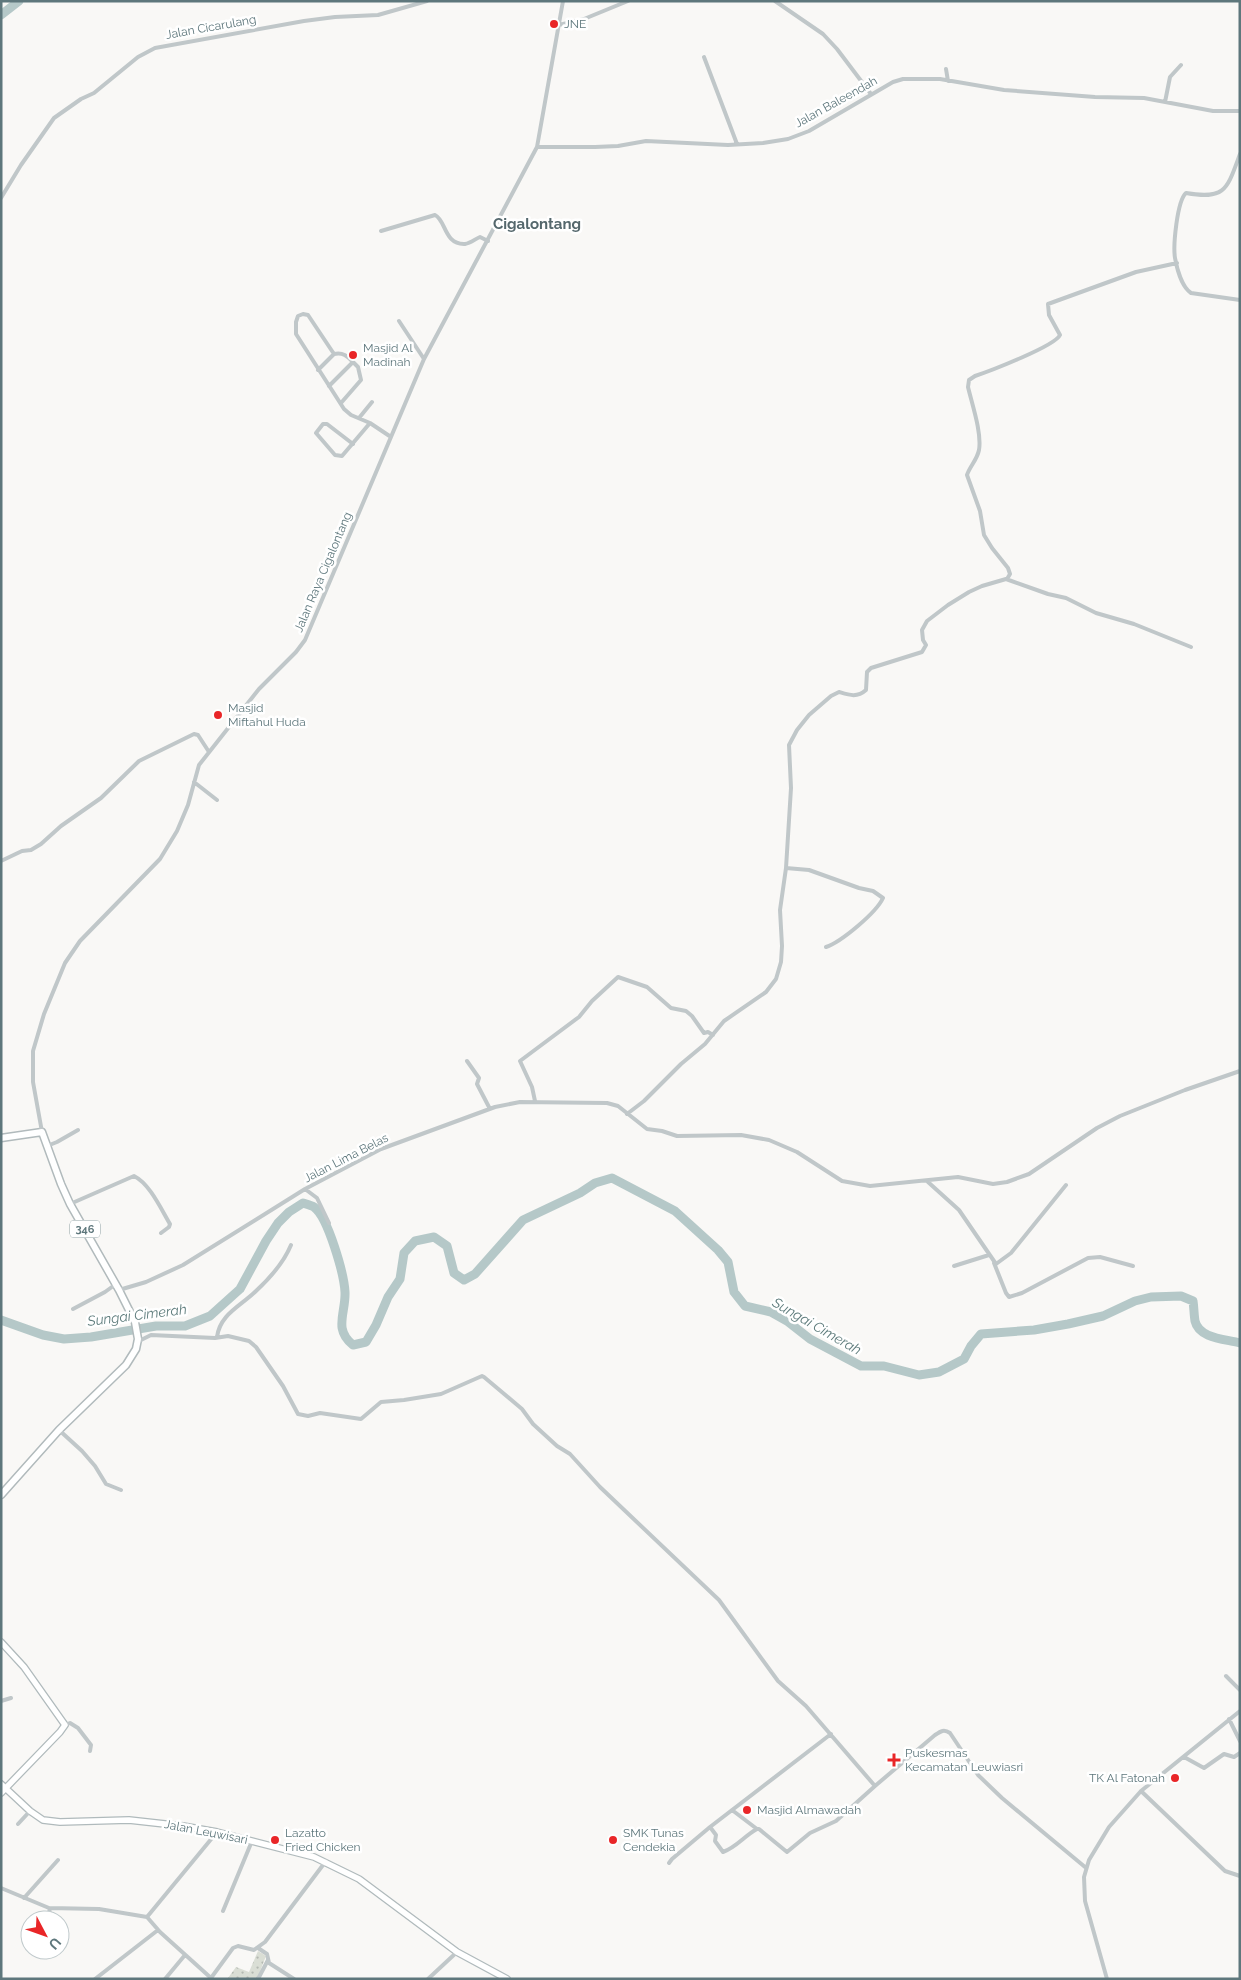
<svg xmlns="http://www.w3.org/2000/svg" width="1241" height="1980" font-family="Raleway,sans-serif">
<defs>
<pattern id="grass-dots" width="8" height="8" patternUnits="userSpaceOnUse" patternTransform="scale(1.25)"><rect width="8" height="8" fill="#daded5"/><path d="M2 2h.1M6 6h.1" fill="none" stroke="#b4b9b2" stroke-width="1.8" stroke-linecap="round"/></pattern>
</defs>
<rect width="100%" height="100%" fill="#f9f8f6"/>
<!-- grass -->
<path fill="url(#grass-dots)" d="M258,1951L266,1956L257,1979L228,1978L236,1967L249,1972Z"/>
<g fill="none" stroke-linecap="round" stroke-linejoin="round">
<!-- river -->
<path stroke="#b5c8c8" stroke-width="9" d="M1,15L19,1
M1,1320L43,1335L64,1339L91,1337L156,1326H185L210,1316L240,1289L266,1241L278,1223L289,1212L303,1203C306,1204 311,1205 314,1207C328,1217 344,1274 345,1292C346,1313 333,1329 353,1345L366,1342L376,1325L388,1297L400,1279L404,1253L415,1241L434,1237L447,1246L454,1273L464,1280L475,1274L523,1220L580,1193L595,1183L612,1178L675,1211L718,1250L728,1262L734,1292L745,1306L771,1312L787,1321L810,1339L861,1366H884L919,1375L939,1372L964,1359L971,1346L981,1334L1034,1330L1068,1324L1103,1316L1135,1301L1151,1297L1181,1296L1193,1301C1194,1308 1194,1315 1195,1321C1199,1339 1227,1339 1240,1343"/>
<!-- secondary casing -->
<g stroke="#b0babc" stroke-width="8">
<path id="secondary" d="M1,1642L24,1667L65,1725L60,1732L1,1793
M1,1784L30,1811L43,1820L60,1822L129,1820L183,1826L217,1832L314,1857L359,1879L457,1952L507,1979"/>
</g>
<!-- primary casing -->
<g stroke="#b1babc" stroke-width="9">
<path id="primary" d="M1,1138L42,1132L61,1184L70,1204L119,1290L135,1322L138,1339L136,1349L126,1365L59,1430L1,1495"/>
</g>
<!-- street -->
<path stroke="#c0c7c9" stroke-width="4" d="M775,1L823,34L837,49L871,94
M559,25L584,19L628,1
M704,57L737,144
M946,69L948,81
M1165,102L1170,77L1181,65
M537,147H595L618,146L646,141L728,145L763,143L788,139L809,131L893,82L903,79H940L1004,90L1095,97L1144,98L1213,111H1240
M1240,154C1227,189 1226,200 1186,193C1177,201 1173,246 1175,258C1177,269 1182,287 1191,293L1240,300
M1,198L21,165L54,118L81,99L94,93L138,57L155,48L304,21L335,17L378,15L427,1
M381,231L435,215C446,220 444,245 465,244C471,243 475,239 480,237L488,241
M399,321L424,359
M318,370L334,354
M329,386L353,362C347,356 343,352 334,354L308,315L303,314L298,316L296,322V334L344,409L351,415L370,423L391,437
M341,403L361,380L358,367L353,362
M359,418L372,402
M353,444L327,424H323L316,433L335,455L342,456L370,423
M1007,579L1010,574L1008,568L992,548L984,535L980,511L967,475C970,466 977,460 979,450C982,433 972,404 968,387L969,380L975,376C990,371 1055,346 1060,335L1049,315L1048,304L1136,272L1177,263
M194,782L217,800
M1,861L22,851L31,850L41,844L61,826L101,798L139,761L194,734L198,735L209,752
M786,868L809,870L859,888L873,891L883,898C876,913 841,942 826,947
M467,1061L479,1078L477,1084L490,1109
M535,1101L532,1087L520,1061L579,1017L592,1001L618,977L647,987L671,1008L686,1011L692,1016L704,1033L708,1032L713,1035
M627,1114L644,1101L681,1064L705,1044L724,1021L766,992L776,979L781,962L782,946L780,910L786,868L791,788L789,745L797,730L809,715L831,696L839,692C849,695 857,698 866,690L867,672L871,668L922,652L926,645L923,640L922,630L927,621L948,605L969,592L982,586L1006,579L1048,594L1066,598L1096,613L1134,624L1191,647
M42,1132L33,1082V1051L44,1014L65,963L80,941L160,859L177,831L188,805L199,765L259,689L296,652L305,640L424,359L537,147L563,1
M47,1146L57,1142L78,1130
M928,1182L959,1210L996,1264L1011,1253L1066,1185
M305,1189L317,1198L329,1223
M70,1204L134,1176C150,1184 161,1209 170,1224L169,1227L161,1233
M994,1263L1006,1293L1009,1297L1022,1293L1088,1258L1100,1257L1133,1266
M954,1266L989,1255
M119,1290L146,1282L183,1265L305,1189L381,1149L495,1107L520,1102L607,1103L618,1106L647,1129L662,1131L677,1136L741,1135L769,1140L797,1152L842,1181L870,1186L958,1177L993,1184L1007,1182L1029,1174L1097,1128L1120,1116L1185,1090L1240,1071
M73,1309L105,1292L116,1284
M217,1337C220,1314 241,1306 256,1291C270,1278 284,1262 291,1245
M137,1342L151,1335L215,1338L228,1336L249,1341L256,1347L283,1386L298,1414L308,1416L320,1413L361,1419L381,1402L404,1400L441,1394L482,1376L484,1377L522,1409L533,1424L557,1446L570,1454L600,1487L719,1600L778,1681L806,1706L875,1786L836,1821L810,1833L787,1852L759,1829H757C744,1836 737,1847 723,1852L715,1841L716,1835L710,1827
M59,1430L82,1451L95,1466L106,1484L121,1490
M1226,1676L1240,1690
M1,1701L11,1698
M1229,1719L1240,1741
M65,1725L70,1723L78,1728L91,1745L90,1751
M1184,1757L1204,1768L1224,1754L1234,1757L1240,1753
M875,1786L935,1735C941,1731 944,1729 950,1733L978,1775L1002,1798L1085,1867
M1141,1791L1225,1871L1240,1876
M732,1810L757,1829
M18,1824L30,1811
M669,1863L672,1859L710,1827L831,1734
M1,1888L49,1908L99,1909L147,1917L160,1932L211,1978L233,1948L238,1946L254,1950L265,1942L326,1861
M24,1898L58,1860
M49,1908L51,1920
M223,1911L252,1841
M147,1917L217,1832
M258,1948L267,1954L269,1963L294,1979
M95,1979L158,1930
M165,1979L185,1955
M258,1979L268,1960
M428,1979L457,1952
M1107,1979L1085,1901L1084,1877L1089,1860L1109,1827L1141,1791L1240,1711"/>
<!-- secondary -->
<use href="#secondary" stroke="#fff" stroke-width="5.5"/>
<!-- primary -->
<use href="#primary" stroke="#fff" stroke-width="6"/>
</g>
<!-- markers -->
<g fill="#e92628" stroke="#fff" stroke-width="2">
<circle cx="554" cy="24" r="5"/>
<circle cx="353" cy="355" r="5"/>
<circle cx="218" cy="715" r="5"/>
<path d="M891.5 1752.5h5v5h5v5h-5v5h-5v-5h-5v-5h5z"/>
<circle cx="1175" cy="1778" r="5"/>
<circle cx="747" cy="1810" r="5"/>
<circle cx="275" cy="1840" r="5"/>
<circle cx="613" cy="1840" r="5"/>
</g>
<g text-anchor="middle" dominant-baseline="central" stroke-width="5" stroke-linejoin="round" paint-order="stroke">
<!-- shield labels -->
<rect fill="#fff" stroke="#8ea0a3" stroke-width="1" x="70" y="1220.5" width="30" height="17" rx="4"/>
<g font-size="11" font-weight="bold" fill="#5e777c">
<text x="85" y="1229">346</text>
</g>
<!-- poi labels -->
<g font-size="12" fill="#5e777c" stroke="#fff" text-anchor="start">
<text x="564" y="24">JNE</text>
<text x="363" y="348">Masjid Al<tspan x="363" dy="14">Madinah</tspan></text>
<text x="228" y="708">Masjid<tspan x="228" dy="14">Miftahul Huda</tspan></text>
<text x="905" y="1753">Puskesmas<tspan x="905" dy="14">Kecamatan Leuwiasri</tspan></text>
<text x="1165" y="1778" text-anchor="end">TK Al Fatonah</text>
<text x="757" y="1810">Masjid Almawadah</text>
<text x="285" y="1833">Lazatto<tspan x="285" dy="14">Fried Chicken</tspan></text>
<text x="623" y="1833">SMK Tunas<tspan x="623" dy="14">Cendekia</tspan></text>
</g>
<!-- street labels -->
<g font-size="12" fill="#5e777c" stroke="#fff">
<text transform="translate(211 27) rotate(-10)">Jalan Cicarulang</text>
<text transform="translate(836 102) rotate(-29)">Jalan Baleendah</text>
<text transform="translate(323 572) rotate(-67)">Jalan Raya Cigalontang</text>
<text transform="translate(346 1158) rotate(-27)">Jalan Lima Belas</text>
<text transform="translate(206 1832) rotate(11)">Jalan Leuwisari</text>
</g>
<!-- water labels -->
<g font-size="14" font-style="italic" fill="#5e7c7c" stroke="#fff">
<text transform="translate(137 1315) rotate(-7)">Sungai Cimerah</text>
<text transform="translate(817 1326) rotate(30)">Sungai Cimerah</text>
</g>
<!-- quarter labels -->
<g font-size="15" font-weight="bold" fill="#55686d" stroke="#fff">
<text x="537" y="224">Cigalontang</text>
</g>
</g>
<!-- border -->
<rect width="1241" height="1980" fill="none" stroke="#5e777c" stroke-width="5"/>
<!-- north arrow -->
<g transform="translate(45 1935) rotate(131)"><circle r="24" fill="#ffffff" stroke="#bfc9cb"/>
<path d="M0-4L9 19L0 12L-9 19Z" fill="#e92628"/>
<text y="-8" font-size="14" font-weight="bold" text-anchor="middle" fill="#5e777c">U</text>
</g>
</svg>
